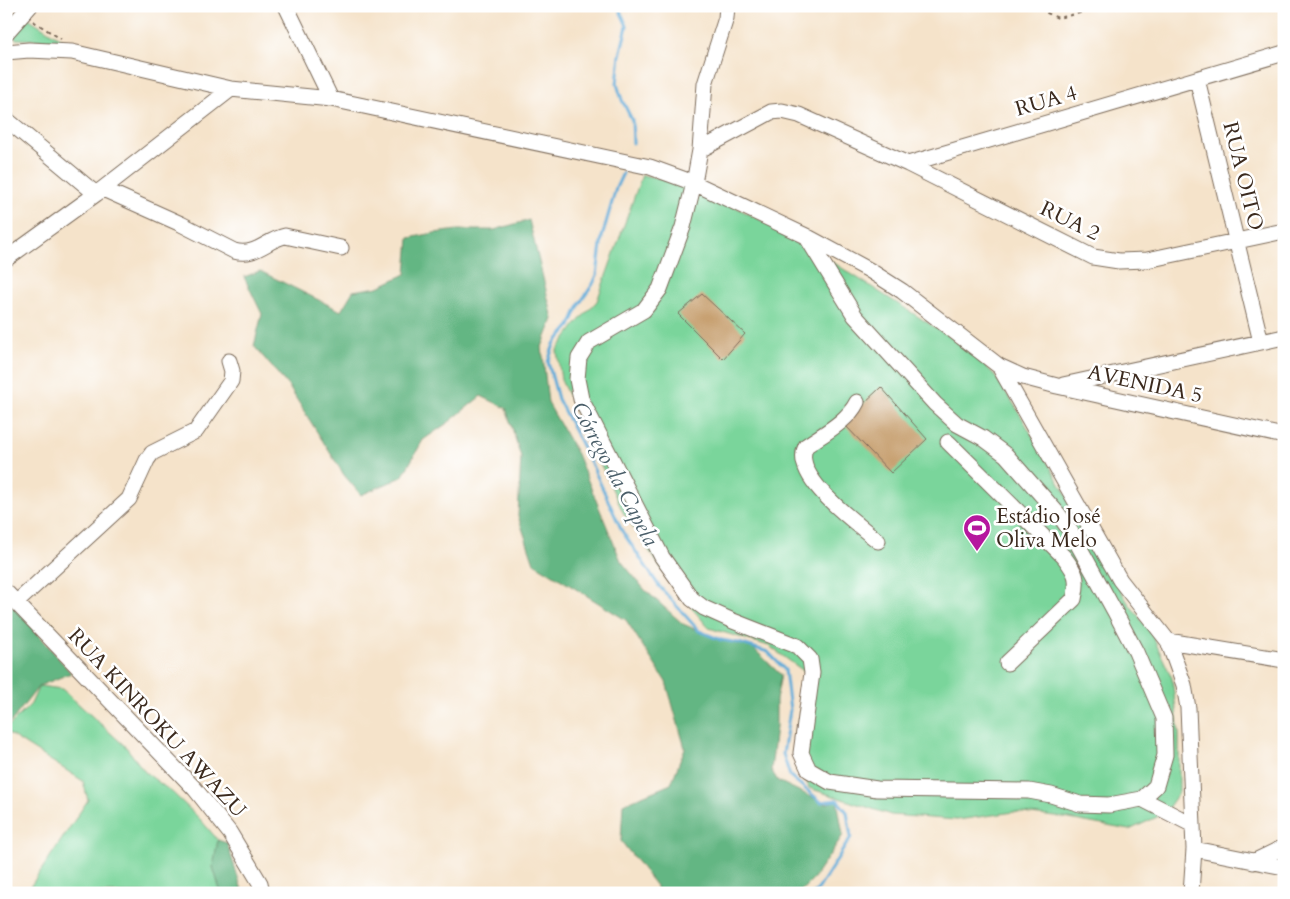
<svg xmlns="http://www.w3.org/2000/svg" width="1290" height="899" font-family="Cardo,serif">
<rect width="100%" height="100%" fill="#fff"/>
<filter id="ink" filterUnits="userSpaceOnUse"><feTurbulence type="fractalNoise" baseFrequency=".02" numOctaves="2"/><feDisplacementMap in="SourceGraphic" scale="10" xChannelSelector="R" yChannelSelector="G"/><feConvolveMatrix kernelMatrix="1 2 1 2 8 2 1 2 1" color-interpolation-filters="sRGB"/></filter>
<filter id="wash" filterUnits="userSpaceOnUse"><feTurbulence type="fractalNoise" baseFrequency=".0096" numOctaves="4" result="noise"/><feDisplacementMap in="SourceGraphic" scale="20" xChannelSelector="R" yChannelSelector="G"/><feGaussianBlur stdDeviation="1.12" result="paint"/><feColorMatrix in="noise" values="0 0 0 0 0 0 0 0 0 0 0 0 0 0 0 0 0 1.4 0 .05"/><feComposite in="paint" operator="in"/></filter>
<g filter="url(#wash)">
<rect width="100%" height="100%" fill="#f5e3ca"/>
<!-- green -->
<path fill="#7ad59b" stroke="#5a805c" d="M28,18L64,41L16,39L12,34Z
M642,175L691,184L795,238L953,339L992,372L1017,409L1127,601L1151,633L1172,678L1179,734V792L1168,808L1157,817L1129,830L1064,818L1014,812L957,820L891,815L809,788L799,760L795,733L804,702L805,672L769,646L709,628L673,586L623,512L561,380L557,350L577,323L597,301Z
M39,686L62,689L126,747L145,772L173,793L199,818L218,840L213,867L221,893H26L88,800L83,781L6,732V729L31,704Z"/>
<!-- forest -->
<path fill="#63b683" stroke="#4f7050" d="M529,220L553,319L542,347L548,403L577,454L621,561L645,590L683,624L721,640L752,647L781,675L776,700V727L771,770L778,781L826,804L837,800L843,835L814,878L799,893H656V886L621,841L623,804L671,784L685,748L666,682L626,620L534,563L518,516L521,457L506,408L481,396L449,422L423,440L402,477L361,495L344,475L289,387L254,346L262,314L244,277L260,271L341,311L353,291L378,287L406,274L409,238L434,233L458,230H494Z
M6,596L71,673L39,686L6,728Z
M218,840L227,843L243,893H221L213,867Z"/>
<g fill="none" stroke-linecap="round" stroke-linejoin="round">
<!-- stream -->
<path stroke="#61acd9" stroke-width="3" d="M618,6L627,26L620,55L617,84L622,100L632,120L633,143
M623,173L616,188L602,237L597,275L593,284L580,303L570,326L554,344L548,362L558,399L591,463L622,531L659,586L699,631L721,640L739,643L768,652L785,670L790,710L783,754L790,776L821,802L837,800L847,812L851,837L819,888L814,893"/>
</g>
<g id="blocks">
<!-- building -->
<path fill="#c7a071" d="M702,294L745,334L723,359L678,314Z
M881,387L927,439L891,473L843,423Z"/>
</g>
</g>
<g filter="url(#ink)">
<use href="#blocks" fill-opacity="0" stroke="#7c6b5a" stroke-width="1"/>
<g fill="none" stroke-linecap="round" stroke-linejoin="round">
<!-- minor casing -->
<g stroke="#7c6b5a" stroke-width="17">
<path id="minor" d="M286,6L331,99
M6,33L30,6
M6,52L29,50L72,52L231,89L331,99L650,167L694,183L806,236L869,270L902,291L999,366L1023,377L1057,386L1284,436
M1197,79L1261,342
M6,119L96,194
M700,150L705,84L726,18L727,6
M908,164L1284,53
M103,189L181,224L234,251C256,257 266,240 285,236L341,248
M806,236L855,316L935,404L957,424L983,438L1006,455L1059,515L1071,532L1115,612L1136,652L1164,718L1165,755L1156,786L1142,799L1109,805L1080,804L1051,795L1029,791L877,789L830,782L809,770L801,753L812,673L810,659L797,646L733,621L704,608L692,599L662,557L581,399L577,379L579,358L589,342L644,310L660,289L683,227L694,183L700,150L771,112L782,111L799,115L908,164L1093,257L1119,261L1147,260L1284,231
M6,259L96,194L231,89
M999,366L1120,580L1168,641L1184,685L1188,708L1194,849L1191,893
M1063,385L1284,337
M857,402C848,421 823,434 806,446C790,477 857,523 878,541
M948,442L1064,557C1076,573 1079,578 1074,599L1007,663
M6,592L195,789L230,833L260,883L262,893
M16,603L129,499L147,460L152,453L196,431L231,381L232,371L229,361
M1168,641L1284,660
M1142,799L1193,825
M1194,849L1284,867
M1253,862L1284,847"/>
</g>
<!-- path -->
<path stroke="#7c6b5a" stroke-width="2" stroke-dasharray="4 4" stroke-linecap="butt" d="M1042,6L1047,13L1058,18L1110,6
M33,21L61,39"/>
<!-- minor -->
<use href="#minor" stroke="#fff" stroke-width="15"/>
</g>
</g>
<!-- icons -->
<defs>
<g id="stadium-pin" transform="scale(1.4375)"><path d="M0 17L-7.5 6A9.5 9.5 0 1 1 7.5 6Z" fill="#b5179e" stroke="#fff"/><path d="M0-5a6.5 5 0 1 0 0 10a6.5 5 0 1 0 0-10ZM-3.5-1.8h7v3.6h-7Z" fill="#fff"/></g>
</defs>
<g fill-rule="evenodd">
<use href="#stadium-pin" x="977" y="528"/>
</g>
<g text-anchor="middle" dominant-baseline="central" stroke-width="5" stroke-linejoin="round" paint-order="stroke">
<!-- street labels -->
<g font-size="21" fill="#3b2a1e" stroke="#fff">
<text transform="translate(1046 101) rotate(-16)">RUA 4</text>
<text transform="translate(1243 176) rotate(76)">RUA OITO</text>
<text transform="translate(1070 221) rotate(26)">RUA 2</text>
<text transform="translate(1145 384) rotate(12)">AVENIDA 5</text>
<text transform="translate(157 723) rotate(47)">RUA KINROKU AWAZU</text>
</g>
<!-- poi labels -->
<g font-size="21" fill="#3b2a1e" stroke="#fff" text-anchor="start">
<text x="996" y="516">Estádio José<tspan x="996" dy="24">Oliva Melo</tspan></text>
</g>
<!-- water labels -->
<g font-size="22" font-style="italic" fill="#4a5e69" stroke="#fff">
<text transform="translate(615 474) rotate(62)">Córrego da Capela</text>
</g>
</g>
<!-- margin -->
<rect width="1290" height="899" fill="none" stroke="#fff" stroke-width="25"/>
</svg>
